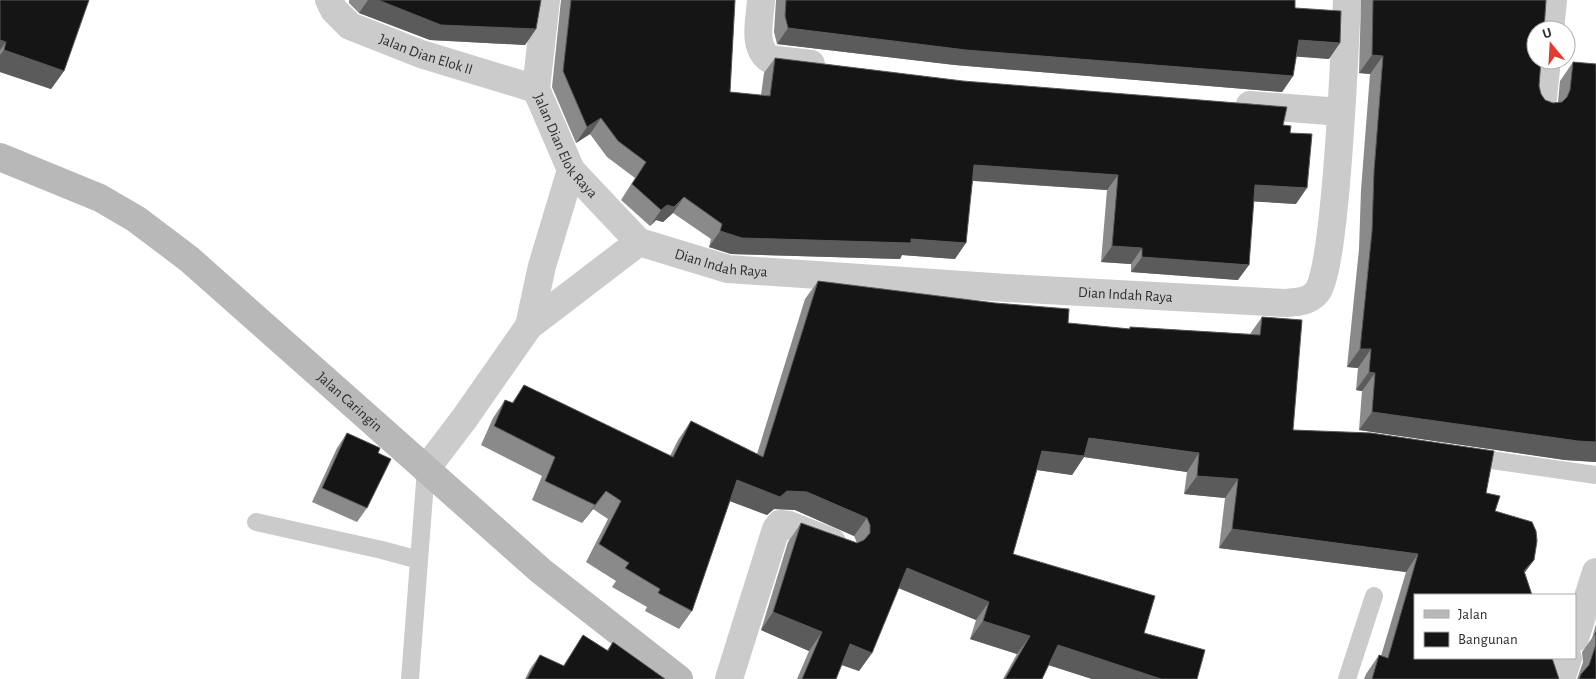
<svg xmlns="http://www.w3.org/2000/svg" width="1596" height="679" font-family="'Alegreya Sans',sans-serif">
<rect width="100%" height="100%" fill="#fff"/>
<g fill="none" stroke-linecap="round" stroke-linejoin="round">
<!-- lane -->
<path stroke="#cbcbcb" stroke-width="18" d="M1470,457L1596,475
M256,522L382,550L419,560
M410,679L426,469
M1347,679L1374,596"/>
<!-- street -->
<g stroke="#cbcbcb" stroke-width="28">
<path id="s1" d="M329,0L334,10L350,26L421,54L536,89"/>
<path id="s2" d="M546,0L536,89L571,170L639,242L728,269L1007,288L1285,303C1297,302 1309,302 1317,292C1336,272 1345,42 1347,0"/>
<path d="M761,0C760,19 752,46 769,59L811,64"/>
<path d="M1550,30L1553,0"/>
<path d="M1250,105L1341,112"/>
<path d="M1542,106L1547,60"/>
<path d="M529,326L542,266L571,170"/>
<path d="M426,469L464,419L529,326L639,242"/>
<path d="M1575,638L1596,572"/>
<path d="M729,679L776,529L780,524L789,525L832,542"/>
<path d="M1561,679L1568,658"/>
</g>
<!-- secondary -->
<path stroke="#b8b8b8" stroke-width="28" id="s3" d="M0,157L100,198L136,219L189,259L541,571L679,679"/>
</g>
<!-- wall -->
<path fill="#8a8a8a" d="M0,0L64,71L51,89L0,72Z
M349,0H541L536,29L525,45L430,40L359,13L349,3Z
M561,0H735L730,92L761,95L764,73L775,58L1283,125L1290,133L1296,204L1254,201L1238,280L1131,272V264L1101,262L1107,190L973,181L955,259L902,255L900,259L731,254L709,247L711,239L673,213L663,222L656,220L650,226L621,200L635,178L607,157L590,134L576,143L552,87Z
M776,0H1295V8L1329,59L1296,56L1293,76L1282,92L955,65L777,44L774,32Z
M1361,0H1546L1539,86L1541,94L1545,100L1553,103L1558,102L1560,81L1573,62L1596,64V462L1565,460L1359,430L1362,391L1356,390L1358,368L1347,367L1359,249L1361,190L1370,74L1359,73Z
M818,281L1068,323L1129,329L1130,327L1250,334L1262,317L1293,430L1486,493L1525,574L1559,679H1364L1366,674L1379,655L1381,656L1406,572L1219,548L1225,498L1184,494L1187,472L1084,457L1072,475L1037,470L1013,554L1144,633L1197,679H1092L1049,665L1042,679H1003L1017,654L970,639L976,620L898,588L872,653L859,671L841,665L836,679H797L809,651L761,630L788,542L801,523L857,543L854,536L795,510L774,509L767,515L730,501L692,611L679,629L645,611L647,607L612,587L616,581L586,562L608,519L593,509L582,523L532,500L542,476L481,445L493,418L505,400L512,403L524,385L670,456L678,440L691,421L757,454L805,299Z
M347,433L378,453L367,508L357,522L312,502L337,448Z
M1596,624V679H1577L1583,662L1582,652L1592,638Z
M583,635L607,650L613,642L665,679H525L530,669L540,655L563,666Z"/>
<!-- shaded-wall -->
<path fill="#5b5b5b" d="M368,0H378L536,29L525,45L430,40L359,13Z
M788,28L1293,76L1282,92L955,65L777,44Z
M0,40L6,42L0,50Z
M1299,40L1340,43L1329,59L1288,56Z
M4,50L64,71L51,89L0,72V55Z
M1372,55L1383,56L1370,74L1359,73Z
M601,118L590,134L576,143L587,127Z
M974,165L1118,175L1107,190L963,180Z
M1255,185L1307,188L1296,204L1244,201Z
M684,197L673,213L663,222L656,220L650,226L661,210L667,205Z
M720,231L911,239L966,243L955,259L902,255L900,259L731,254L709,247Z
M1112,246L1142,248L1131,264L1101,262Z
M1142,257L1249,265L1238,280L1131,272Z
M1360,349H1371L1358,368L1347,367Z
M1369,372L1375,373L1362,391L1356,390Z
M1372,412L1596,442V462L1565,460L1359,430Z
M1089,438L1199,453L1187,472L1084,457L1072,475L1030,469L1042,451Z
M1197,476L1238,479L1225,498L1184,494Z
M737,480L787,491L807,492L867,518L854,536L795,510L774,509L767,515L724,499Z
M606,491L593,509L582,523L595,505Z
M1232,529L1418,554L1406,572L1219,548Z
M1534,560L1521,578L1524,571Z
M907,568L989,602L976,620L894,586Z
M773,612L822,632L809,651L761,630Z
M983,621L1030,636L1017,654L970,639Z
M850,644L872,653L859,671L837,663Z
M1058,645L1161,679H1092L1045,664Z"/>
<!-- building -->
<path fill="#151515" stroke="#5b5b5b" d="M0,0H89L64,71L4,50L6,42L0,40Z
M378,0H541L536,29L441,25Z
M571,0H735L730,92L770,96L775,58L963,81L1287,107L1283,125L1291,126L1290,133L1312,134L1307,188L1255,185L1249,265L1142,257V248L1112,246L1118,175L974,165L966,243L911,239V243L742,238L720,231L722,224L684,197L674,207L667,205L661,210L632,184L646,162L618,141L601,118L587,127L563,71Z
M786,0H1295V8L1341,11L1340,43L1299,40L1293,76L966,50L788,28L785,16Z
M1373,0H1546L1544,30H1536V60H1541L1539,86L1541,94L1545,100L1553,103L1562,102L1567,97L1570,90L1573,62L1596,64V442L1578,441L1372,412L1375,373L1369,372L1371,349H1360L1372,231L1374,171L1383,56L1372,55Z
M818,281L995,303L1069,309L1068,323L1130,329V327L1260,335L1262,317L1302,320L1293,430L1371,433L1494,451L1486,493L1500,496L1495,511L1532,522L1536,531L1537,541L1534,560L1524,571L1532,595H1415V658H1552L1559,679H1372L1379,655L1388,658L1418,554L1232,529L1238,479L1197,476L1199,453L1089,438L1084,456L1042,451L1013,554L1155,596L1144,633L1205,650L1197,679H1161L1058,645L1042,679H1005L1030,636L983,621L989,602L907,568L872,653L850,644L836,679H802L822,632L773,612L801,523L857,543L864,540L870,533V525L867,518L807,492L787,491L780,497L737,480L692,611L658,593L660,589L625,568L629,563L599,544L621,501L606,491L595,505L545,481L555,457L494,426L505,400L513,403L524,385L673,457L691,421L763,457Z
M347,433L380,448L378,453L391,459L367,508L322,488Z
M1596,632V679H1579L1581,674L1589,665L1596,644L1595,633Z
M583,635L608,651L613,642L665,679H527L540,655L564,666Z"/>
<g text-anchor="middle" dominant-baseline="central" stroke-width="5" stroke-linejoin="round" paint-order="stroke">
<!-- street labels -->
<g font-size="15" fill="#2e2e2e" stroke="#fff">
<text stroke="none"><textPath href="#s1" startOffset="115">Jalan Dian Elok II</textPath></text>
<text stroke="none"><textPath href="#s2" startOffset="154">Jalan Dian Elok Raya</textPath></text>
<text stroke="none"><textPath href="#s2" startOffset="362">Dian Indah Raya</textPath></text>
<text stroke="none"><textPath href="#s2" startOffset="768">Dian Indah Raya</textPath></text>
<text stroke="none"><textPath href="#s3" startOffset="431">Jalan Caringin</textPath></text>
</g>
</g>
<!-- legend -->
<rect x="1414" y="594" width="162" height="65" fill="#ffffff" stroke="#ababab"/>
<rect x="1424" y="610" width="25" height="8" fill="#b8b8b8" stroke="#ababab"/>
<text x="1458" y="619" font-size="15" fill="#2e2e2e">Jalan</text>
<rect x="1424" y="632" width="25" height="15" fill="#151515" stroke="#ababab"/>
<text x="1458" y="644" font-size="15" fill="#2e2e2e">Bangunan</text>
<!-- north arrow -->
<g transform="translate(1551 45) rotate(342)"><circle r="24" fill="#ffffff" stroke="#ababab"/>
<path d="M0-4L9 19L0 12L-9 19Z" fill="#e33b32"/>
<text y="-8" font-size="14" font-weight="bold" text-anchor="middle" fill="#2e2e2e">U</text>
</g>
</svg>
